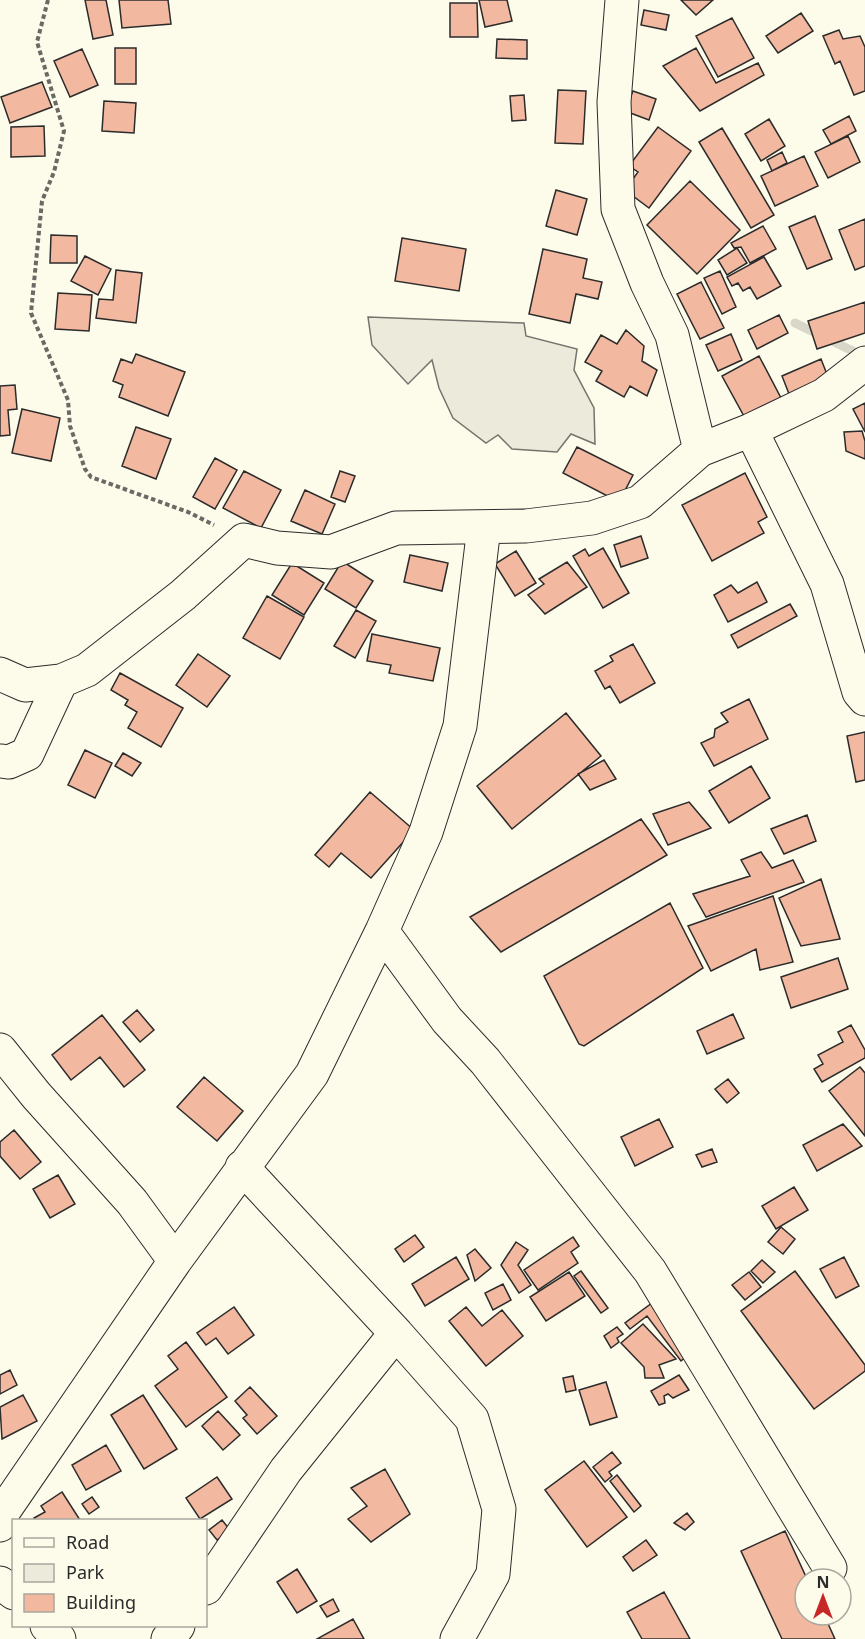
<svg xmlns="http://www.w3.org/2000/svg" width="865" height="1639" font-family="'Noto Sans',sans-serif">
<rect width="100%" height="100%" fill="#fdfbea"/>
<!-- green -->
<path fill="#ecebdb" stroke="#74746e" stroke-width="1.5" d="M368,317L524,323L526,336L577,349L574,370L594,408L595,444L571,434L557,452L512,449L498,435L486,443L453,418L439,388L432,360L408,384L372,345Z"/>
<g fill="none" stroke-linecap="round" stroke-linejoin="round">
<!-- stream -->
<path stroke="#d8d7c9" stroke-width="9" d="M795,323L863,356"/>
</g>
<!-- building -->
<path fill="#f2b8a0" stroke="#2b2b2b" stroke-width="1.5" d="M85,0H106L113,35L93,39Z
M119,0H168L171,24L122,28Z
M479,0H507L512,21L485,27Z
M681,0H713L696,15Z
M450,3H477L478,37H450Z
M644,10L669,15L666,30L641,25Z
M801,13L813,31L778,53L766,36Z
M732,18L754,58L718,77L696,36Z
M839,30L843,39L860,36L865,47V91L854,95L840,61L835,64L823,36Z
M497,39L527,40V59L496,58Z
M115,48H136V84H115Z
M696,48L716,83L758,63L764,75L700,111L663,66Z
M82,49L98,85L70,97L54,61Z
M42,82L52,107L10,123L1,97Z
M558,90L586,91L583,144L555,143Z
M633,91L656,99L649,120L625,111Z
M524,95L526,120L512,121L510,96Z
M104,101L136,103L134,133L102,131Z
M849,116L856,131L831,144L823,130Z
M769,119L785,146L761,161L745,134Z
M44,126L45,156L11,157V127Z
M658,127L691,151L649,208L625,190L638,172L629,166Z
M722,128L774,215L751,228L699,142Z
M848,136L860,162L828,178L815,152Z
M782,152L787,163L772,171L767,160Z
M804,156L818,186L775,206L761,176Z
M690,181L740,230L697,274L647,225Z
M556,190L587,199L577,235L546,226Z
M815,216L832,259L807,269L789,227Z
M865,219V266L855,270L839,230Z
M763,226L776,249L750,263L741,247L734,248L731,243Z
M51,235L77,236V263H50Z
M402,238L466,249L459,291L395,281Z
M737,248L747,263L727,275L718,260Z
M543,249L587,259L583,278L602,282L598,299L576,294L570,323L529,314Z
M85,256L111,269L98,295L71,281Z
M764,257L781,286L757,299L750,287L743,291L738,283L732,286L727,277Z
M116,270L142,273L136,323L96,318L99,299L113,300Z
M720,271L736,307L722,314L704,278Z
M701,282L724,328L700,339L677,294Z
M58,293L92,295L89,331L55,329Z
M865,302V333L817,349L808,321Z
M779,315L788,333L757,349L748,330Z
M626,330L644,346L642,361L657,370L647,396L630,386L624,397L596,381L602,371L585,362L601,335L617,344Z
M731,334L742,360L718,371L706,345Z
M136,354L185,372L168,416L119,397L123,385L113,381L121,359L132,363Z
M759,356L781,398L745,418L722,376Z
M821,359L830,382L791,399L782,376Z
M15,385L17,409L8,410L10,435L0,436V386Z
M865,403V432L853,409Z
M22,409L60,418L51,461L12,453Z
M136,427L171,439L156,479L122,466Z
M862,431L865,441V459L846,451L844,432Z
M577,447L633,475L619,502L563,473Z
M215,458L237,470L215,509L193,497Z
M244,471L281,490L261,528L223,508Z
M340,471L355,476L345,502L331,497Z
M745,473L767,517L758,522L764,533L712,561L682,505Z
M305,490L335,504L322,534L291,521Z
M641,536L648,558L621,567L614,545Z
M603,548L629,593L603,608L573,556L585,549L589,556Z
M516,551L536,583L515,596L495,564Z
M410,555L448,563L442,591L404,582Z
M342,561L373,581L356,608L325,589Z
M567,562L587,587L545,614L528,595L544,584L539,579Z
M292,563L324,583L304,615L272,595Z
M757,582L767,602L728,622L714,595L731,585L738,593Z
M267,596L304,617L280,659L243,638Z
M790,604L797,616L738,648L731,635Z
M356,610L376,621L355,658L334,646Z
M372,634L440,648L433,681L389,673L391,665L367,661Z
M633,644L655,683L620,703L610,686L605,689L595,671L613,661L610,656Z
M198,654L230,676L207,707L176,685Z
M120,673L183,708L161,747L128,728L137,712L125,705L128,700L111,690Z
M749,699L768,739L714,766L701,743L714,737L715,729L728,722L721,713Z
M566,713L601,756L512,829L477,786Z
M865,732V780L856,782L847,736Z
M85,750L112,763L95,798L68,785Z
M123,753L141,763L132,776L115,766Z
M604,760L616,779L590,790L578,774Z
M751,766L770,798L729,823L709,791Z
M370,792L414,830L371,878L341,853L329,867L315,855Z
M689,802L711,828L668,845L653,814Z
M807,815L816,841L784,854L771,829Z
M641,819L667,855L501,952L470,917Z
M761,852L772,868L793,860L804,882L706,917L693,894L750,876L741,860Z
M821,879L840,939L801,946L779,898Z
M773,896L793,962L760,970L756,949L711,971L688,926Z
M670,903L703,968L584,1046L579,1044L544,976Z
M838,958L848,989L791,1008L781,977Z
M137,1010L154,1030L140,1042L123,1022Z
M733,1014L744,1038L707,1054L697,1031Z
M102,1015L145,1070L124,1087L100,1057L71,1080L52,1055Z
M851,1025L865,1050V1058L822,1082L814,1069L823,1064L818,1055L843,1042L838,1032Z
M860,1067L865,1073V1136L829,1091Z
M204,1077L243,1111L217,1141L177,1107Z
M728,1079L739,1093L727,1103L715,1089Z
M659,1119L673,1147L635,1166L621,1137Z
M843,1124L862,1146L817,1171L803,1145Z
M14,1130L41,1162L20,1179L0,1156V1142Z
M712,1149L717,1162L702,1167L696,1155Z
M58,1175L75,1204L50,1218L33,1189Z
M794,1187L808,1210L776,1229L762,1206Z
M781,1227L795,1239L783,1254L768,1242Z
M415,1235L424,1247L404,1262L395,1249Z
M573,1237L579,1246L571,1252L578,1263L538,1290L524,1270Z
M516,1242L528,1250L518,1265L531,1285L519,1293L501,1265Z
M475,1249L491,1268L475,1281L467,1255Z
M456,1257L469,1279L425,1306L412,1284Z
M844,1257L859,1286L836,1298L820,1269Z
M762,1260L775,1272L763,1283L751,1271Z
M581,1271L608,1308L601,1313L574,1276Z
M795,1271L865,1365V1371L814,1409L741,1311Z
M569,1272L585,1296L546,1321L530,1297Z
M749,1272L761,1287L745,1300L732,1285Z
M503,1284L511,1300L493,1310L485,1293Z
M656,1300L694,1350L681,1361L647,1316L630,1329L625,1323Z
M234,1307L254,1335L228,1354L216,1338L206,1345L197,1333Z
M466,1307L482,1326L502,1310L523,1336L486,1366L449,1321Z
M643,1324L676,1359L659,1365L664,1378H645L644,1367L621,1343Z
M617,1327L623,1334L617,1338L619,1342L611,1348L604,1336Z
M186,1342L227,1397L186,1427L155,1386L178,1369L168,1356Z
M10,1370L17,1385L0,1394V1375Z
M679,1375L689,1390L673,1398L668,1394L664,1396L665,1403L659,1405L651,1391Z
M573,1376L576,1390L566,1392L563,1378Z
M606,1382L617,1417L590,1425L579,1390Z
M250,1387L277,1416L257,1434L243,1418L247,1415L235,1401Z
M23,1395L37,1421L2,1439L0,1407Z
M143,1395L177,1449L144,1469L111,1415Z
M218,1411L240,1435L223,1450L202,1426Z
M106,1445L121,1471L86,1490L72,1465Z
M612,1452L621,1463L609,1472L612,1476L605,1482L593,1467Z
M584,1461L627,1517L587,1547L545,1490Z
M385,1469L410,1514L371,1542L348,1519L367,1506L351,1488Z
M617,1475L641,1506L634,1512L610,1481Z
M217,1477L232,1499L200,1519L186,1498Z
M62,1492L80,1520H36L34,1518L45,1512L41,1506Z
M92,1497L99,1507L89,1514L82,1504Z
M687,1513L694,1522L685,1530L674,1523Z
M222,1520L230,1530L217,1540L209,1530Z
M785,1531L807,1579L805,1615H824L835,1639H782L741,1551Z
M646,1540L657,1555L633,1571L623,1557Z
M297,1569L317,1601L297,1613L277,1582Z
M664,1592L690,1639H642L627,1612Z
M333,1599L339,1611L327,1617L320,1606Z
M353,1619L364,1639H317Z"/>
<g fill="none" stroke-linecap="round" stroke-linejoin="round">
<!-- minor casing -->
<g stroke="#2b2b2b" stroke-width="35">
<path id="minor" d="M751,430L824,395L865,363
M700,450L751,430L827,584L859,692L865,699
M0,674L25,685L61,681L87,670L183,595L244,540L277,548L331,552L396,528L526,526L592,518L640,502L700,450L672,335L647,283L618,209L614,102L622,0
M0,761L9,762L27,754L61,681
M382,931L447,1020L485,1061L650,1271L830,1568
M0,1050L36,1095L132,1202L175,1261
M242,1167L396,1333L472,1419L499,1509L493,1574L457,1639
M0,1525L3,1512L175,1261L312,1074L382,931L426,832L460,726L484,527
M0,1583L14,1593
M206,1588L286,1470L396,1333
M47,1626L59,1639
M168,1639L178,1626"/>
</g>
<!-- path -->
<path stroke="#6a6964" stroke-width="4" stroke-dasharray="4.5 3" stroke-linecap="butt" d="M48,0L37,42L64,131L54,172L42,201L31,313L68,400L70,426L85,469L91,477L188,512L214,525"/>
<!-- minor -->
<use href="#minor" stroke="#fdfbea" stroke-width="33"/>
</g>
<!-- legend -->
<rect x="12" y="1519" width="195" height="108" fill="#fdfbea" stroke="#a9a89e" stroke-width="1.5"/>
<rect x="24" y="1538" width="30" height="9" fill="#fdfbea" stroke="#a9a89e" stroke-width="1.5"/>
<text x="66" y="1549" font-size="18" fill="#2b2b2b">Road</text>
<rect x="24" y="1564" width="30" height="18" fill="#ecebdb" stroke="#a9a89e" stroke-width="1.5"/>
<text x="66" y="1579" font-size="18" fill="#2b2b2b">Park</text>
<rect x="24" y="1594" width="30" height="18" fill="#f2b8a0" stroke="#a9a89e" stroke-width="1.5"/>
<text x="66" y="1609" font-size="18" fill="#2b2b2b">Building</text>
<!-- north arrow -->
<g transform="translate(823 1597)"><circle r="28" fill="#fdfbea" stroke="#a9a89e" stroke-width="1.5"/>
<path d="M0-4.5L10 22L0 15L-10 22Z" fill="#c62828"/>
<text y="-9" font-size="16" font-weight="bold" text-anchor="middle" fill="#2b2b2b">N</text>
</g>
</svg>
